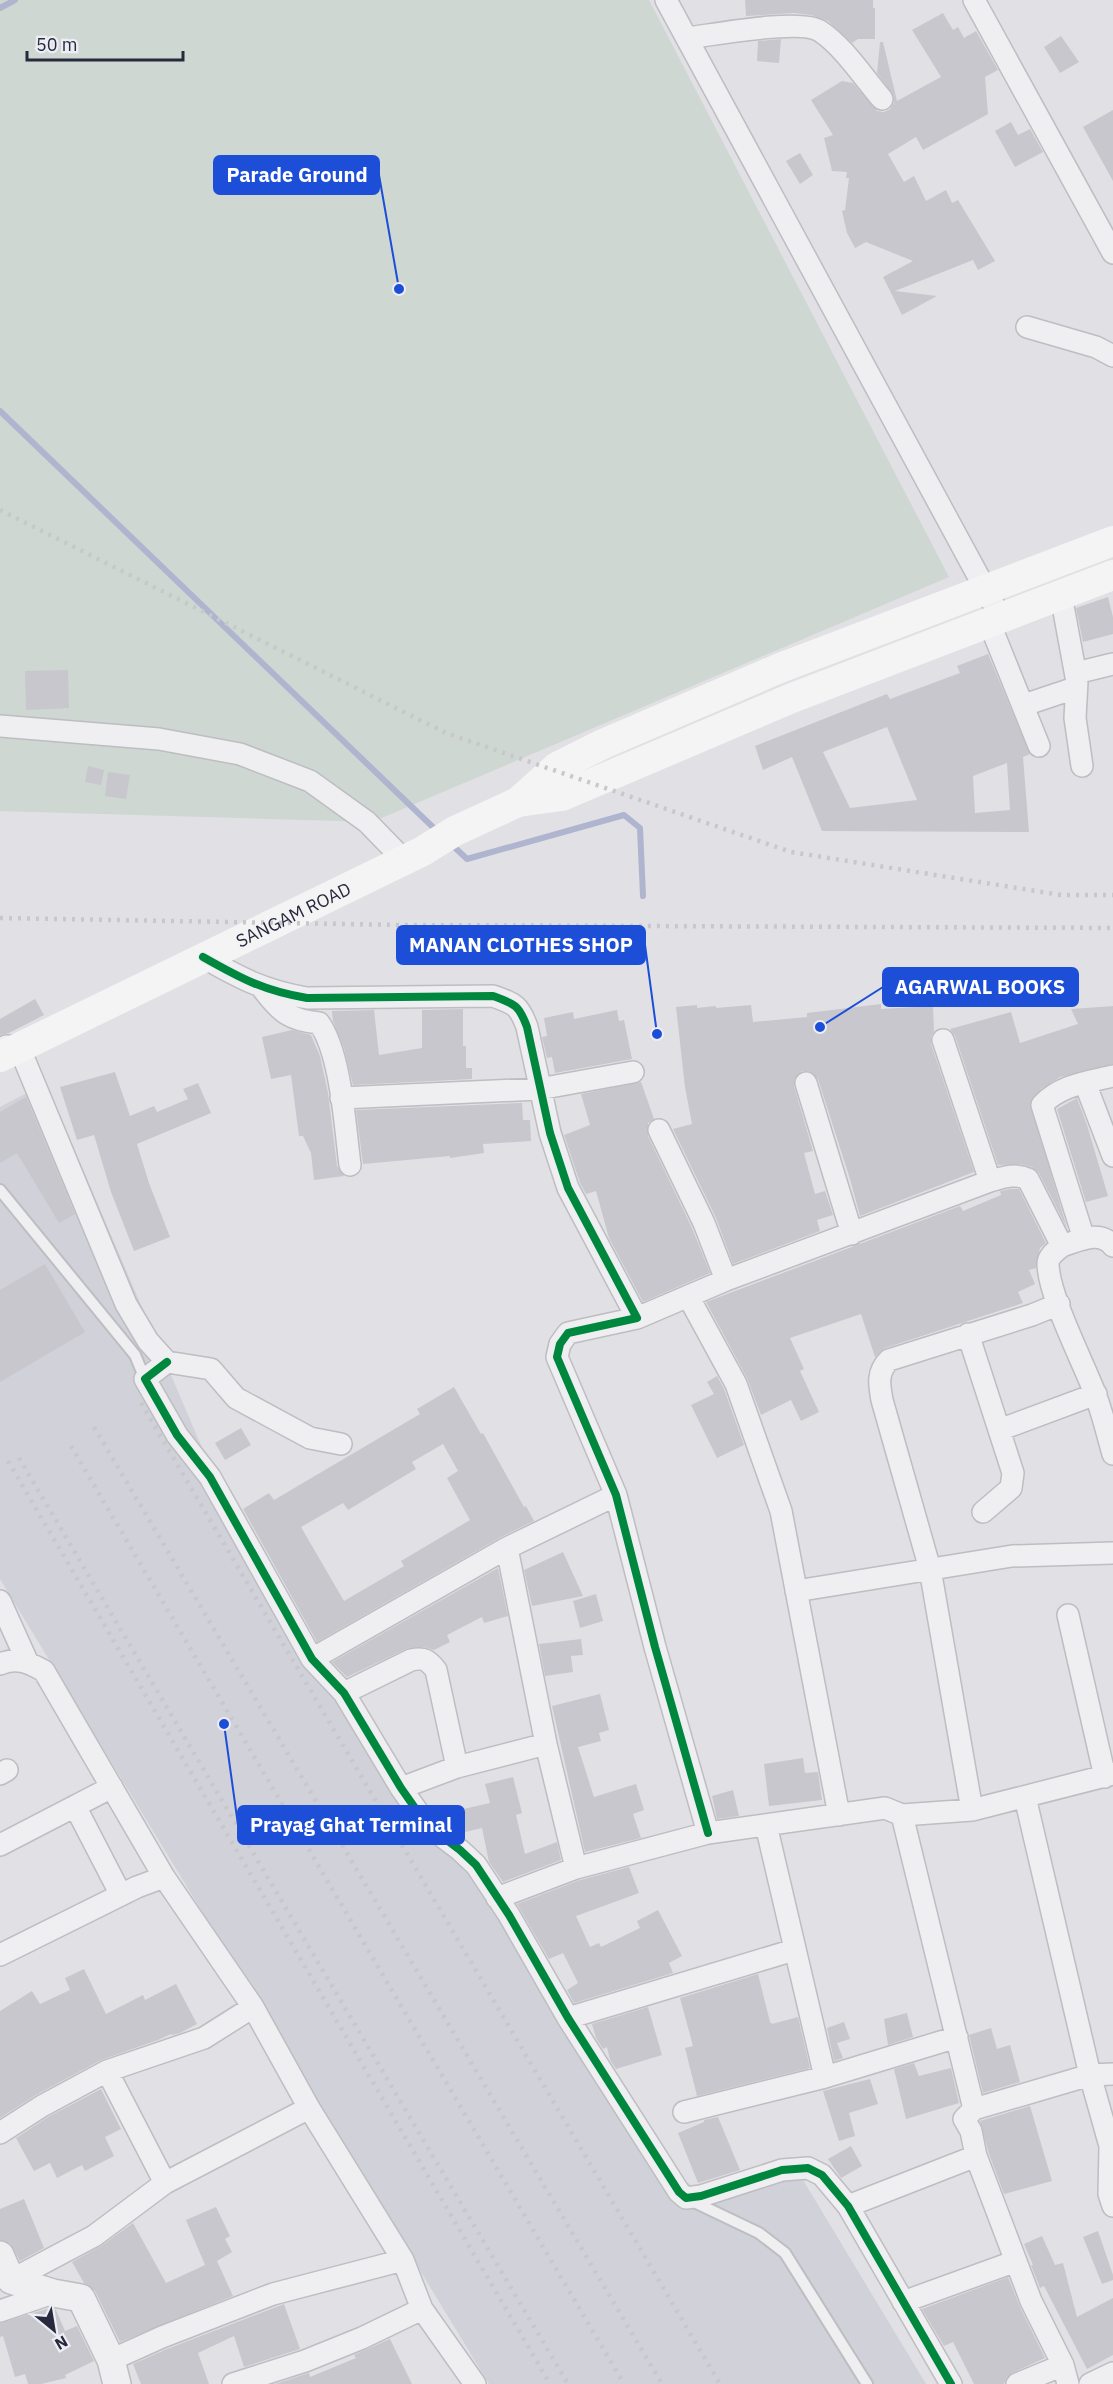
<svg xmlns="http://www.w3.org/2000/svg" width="1113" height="2384" font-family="'IBM Plex Sans',sans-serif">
<rect width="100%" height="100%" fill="#e0e0e5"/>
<!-- built -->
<path fill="#d0d1d9" d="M46,1083L206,1457L310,1640L419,1819L446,1807L656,2159L712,2201L797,2170L926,2384H489L0,1579V1107Z"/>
<!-- green -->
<path fill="#ced7d1" d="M0,0H649L949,577L372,822L0,811Z"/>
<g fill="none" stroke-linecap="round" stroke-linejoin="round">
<!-- stream -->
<path stroke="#b0b5cf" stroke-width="6" d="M0,8L15,0
M0,411L438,832
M450,843L467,859L624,815L640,828L643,896"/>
</g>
<!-- building -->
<path fill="#c7c7cd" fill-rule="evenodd" d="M745,0H873V8H875V39H858L852,43L828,21L811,15L794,13L746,16Z
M943,13L953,30L958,27L964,38L976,31L998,70L985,77L988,114L923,150L916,137L888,154L904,182L914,176L926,201L946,190L952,203L958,200L995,261L978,270L973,260L895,291L937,296L902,315L883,277L913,261L866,242L855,248L847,233L842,211L845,210L849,178H846L847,172L832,171L824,138L833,135L811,100L842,81L853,83L877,111L884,112L890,109L894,103V96L877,73L880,42H883L897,101L941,77L912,30Z
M1061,36L1079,62L1060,73L1044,47Z
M781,39L779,63L757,61L758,41Z
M1113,110V181L1083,127Z
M1011,122L1018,135L1030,129L1043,152L1015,167L995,131Z
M800,153L813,175L800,184L786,161Z
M1108,597L1113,617V634L1083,642L1076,608Z
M988,654L1030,754L1023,757L1029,832L822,831L792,757L763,770L755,746L887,694L890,699L960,673L957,666ZM887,727L917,800L850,808L823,752ZM1007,763L1010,810L975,813L973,776Z
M68,670L69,708L26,710L25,671Z
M88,766L104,770L101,785L85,782Z
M108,772L130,775L126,799L105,796Z
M35,999L44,1015L9,1033L0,1035V1019Z
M881,1004V1009L933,1006L934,1031L931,1037V1044L974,1172L860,1216L850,1179L818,1079L809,1071H802L794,1080V1086L813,1151L804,1153L815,1194L825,1191L833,1215L817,1220L820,1231L733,1264L716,1218L673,1129L692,1124L685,1087L676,1007L697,1005V1008L716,1006V1008L751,1005L753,1022L807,1017V1013Z
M1113,1006V1064L1060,1077L1041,1089L1030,1102L1067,1228L1039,1173L1032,1167L1021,1164L998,1165L955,1036L950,1029L1011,1012L1020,1043L1078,1024L1071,1009Z
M463,1009V1046H466V1068H472V1079L353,1085L344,1048L333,1021L332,1011L374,1010L379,1055L422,1048V1010Z
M617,1010L619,1021L624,1020L632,1059L555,1073L552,1057L547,1058L542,1037L547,1036L544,1018L573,1012L574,1019Z
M292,1030L311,1035L320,1056L328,1093L337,1166L344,1176L314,1180L311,1153L303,1136H299L291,1075L271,1079L262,1037Z
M115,1072L130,1116L154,1106L157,1112L188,1099L183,1089L198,1083L211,1113L137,1144L149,1183L170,1237L134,1251L111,1192L94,1135L77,1140L60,1087Z
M641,1082L654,1119L648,1123V1136L692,1228L710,1273L643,1302L609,1238L596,1191L586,1194L580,1183L564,1135L590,1125L581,1094Z
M26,1097L75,1214L59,1223L17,1153L0,1163V1112Z
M1077,1098L1087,1125L1108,1196L1086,1202L1057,1109Z
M522,1103L523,1120H530L531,1141L483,1144L484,1153L450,1158V1156L363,1164L356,1110Z
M1011,1189H1019L1046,1243L1040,1248L1036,1268L1029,1270L1035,1284L1018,1292L1023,1303L885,1348L875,1357L861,1314L790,1338L804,1369L800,1371L819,1412L801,1421L791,1400L761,1415L747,1378L706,1302L960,1206L963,1211L1001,1195L1000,1191Z
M45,1264L85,1332L0,1382V1290Z
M717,1376L724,1389L744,1445L717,1458L691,1405L714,1394L707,1382Z
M454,1387L481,1434L483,1433L524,1507L526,1506L534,1521L501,1537L317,1642L243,1509L269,1493L274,1500L420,1414L417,1409ZM443,1444L458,1471L447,1478L470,1520L401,1561L404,1566L344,1601L301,1527L343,1503L348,1510L416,1469L412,1462Z
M241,1428L251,1445L225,1460L215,1443Z
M563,1552L583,1596L532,1606L524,1570Z
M498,1568L508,1616L484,1623L482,1617L447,1635L450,1642L434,1650L424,1647L408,1648L347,1677L332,1662Z
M596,1594L603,1621L580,1628L573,1601Z
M581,1639L583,1655L571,1656L573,1672L545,1676L539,1644Z
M600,1694L609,1730L599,1733L601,1741L578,1747L594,1797L636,1784L644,1810L633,1814L641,1838L585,1852L552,1706Z
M803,1758L805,1773L818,1772L822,1800L769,1806L764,1764Z
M513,1777L522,1813L516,1815L525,1854L557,1842L561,1860L503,1882L489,1862L482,1828L465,1832L459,1810L490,1803L485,1784Z
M733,1790L739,1816L717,1819L712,1796Z
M629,1867L639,1893L576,1916L590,1947L599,1943L601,1947L640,1928L637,1921L658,1910L682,1956L669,1963L673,1973L574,2003L567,1990L578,1983L563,1953L549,1959L517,1904L580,1880Z
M84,1969L106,2014L143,1995L145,2000L176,1984L197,2024L180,2033L172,2035L171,2034L158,2040L101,2060L36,2095L0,2118V2011L32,1991L40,2004L70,1990L65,1978Z
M758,1974L770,2022L772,2024L798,2017L810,2068L697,2096L685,2048L693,2046L680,1998Z
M648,2007L662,2055L616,2069L610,2060L607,2047L603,2049L596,2038L592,2024Z
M907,2013L913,2037L888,2045L884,2019Z
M844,2022L850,2039L837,2043L843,2058L834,2061L827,2028Z
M991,2028L997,2049L1010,2045L1020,2082L983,2093L969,2035Z
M914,2063L919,2076L951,2068L959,2103L906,2119L894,2069Z
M870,2079L878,2104L849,2113L855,2136L839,2141L823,2091Z
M101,2089L121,2129L105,2137L114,2156L85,2171L82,2165L57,2178L50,2163L34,2171L16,2138L48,2117Z
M1030,2106L1052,2181L1004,2194L989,2154L980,2121Z
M718,2117L740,2170L698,2183L678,2133L704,2122V2120Z
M851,2146L862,2166L841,2178L828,2159Z
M24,2199L44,2248L20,2261L10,2243L0,2240V2209Z
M216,2207L230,2236L225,2239L232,2252L217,2261L233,2296L120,2342L95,2291L84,2283L72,2262L101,2246L133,2223L166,2283L205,2265L186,2220Z
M1098,2231L1113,2275V2280L1102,2284L1083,2237Z
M1042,2236L1055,2265L1063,2263L1077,2317L1113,2298V2355L1087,2369L1044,2286L1040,2288L1031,2265H1033L1024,2244Z
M1008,2277L1020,2307L1045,2358L1012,2373L1007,2377L1004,2384H974L953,2342L944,2346L922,2309Z
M284,2304L300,2349L244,2367L234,2336L198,2353L209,2384H141L133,2364L167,2349Z
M50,2308L56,2310L65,2331L77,2326L94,2361L65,2375L66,2378L41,2384H28L25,2374L15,2377L3,2336L0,2337V2323Z
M390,2339L412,2384H275L309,2373L310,2377L356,2358L354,2355Z"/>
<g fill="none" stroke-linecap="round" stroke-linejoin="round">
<!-- service casing -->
<g stroke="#bdbdc2" stroke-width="14">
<path id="service" d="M0,1190L135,1355L145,1379
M692,2201L759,2233L785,2253L867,2384"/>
</g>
<!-- minor casing -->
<g stroke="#bdbdc2" stroke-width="24">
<path id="minor" d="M666,0L1001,618
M974,0L1113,253
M687,38C713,35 800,18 820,31C844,47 863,77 882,99
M1027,327L1096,347L1113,356
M1061,595L1077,682L1075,718L1082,766
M989,622L1039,746
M1076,673L1113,664
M1024,705L1075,688
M0,726L159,739L240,754L310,781L367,822L404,860
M203,957C240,978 264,991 307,998L493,996C515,1004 519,1005 527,1027L550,1133L568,1188L637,1318L568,1333L560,1344L557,1357L616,1495L655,1647L708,1833
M262,988C280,1012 289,1020 319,1023C341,1053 345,1127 350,1165
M943,1040L990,1181
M6,1046L19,1047L126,1304L148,1341L167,1362L211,1369L236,1398L310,1438L341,1444
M806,1083L852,1234
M1085,1083L1113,1156
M341,1098L539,1089L633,1072
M659,1130L704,1223L726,1280
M1084,1239L1042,1105C1060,1085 1088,1082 1113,1076
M1062,1246C1056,1251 1049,1255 1048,1263C1048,1294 1082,1360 1094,1391C1102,1411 1107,1433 1113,1454
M688,1296L736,1384L781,1511L839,1815
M637,1318L726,1280L990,1181C1004,1177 1015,1173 1028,1179L1062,1246C1078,1241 1100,1229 1113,1246
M968,1334L1013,1473L1011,1488L983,1512
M167,1362L145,1379L177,1435L210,1477L312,1659L344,1693L401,1788L427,1825L460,1850L476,1865L509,1915L568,2018L679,2192L686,2198L701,2196L782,2170L808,2168L822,2175L848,2206L951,2384
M999,1430L1096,1394
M507,1548L546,1744L576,1868
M796,1591L1012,1556L1113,1553
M0,1601L27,1661
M1068,1615L1105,1777
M312,1659L507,1548L616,1495
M0,1664C17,1657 28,1662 44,1671L164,1877L253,2007L309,2108L403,2260L422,2309L475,2384
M344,1693L411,1660C424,1657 428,1660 436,1670L457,1767
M0,1774L7,1770
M401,1788L457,1767L546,1744
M1025,1797L1090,2075L1110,2146L1109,2194L1113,2206
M75,1806L121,1895
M972,1810L930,1569L882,1400C879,1384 877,1372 889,1360L1032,1315L1059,1304
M902,1815L974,2109
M766,1825L825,2077
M0,1845L112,1787
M497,1898L576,1868L708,1833L885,1808L902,1815L972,1810L1113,1774
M0,1955L137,1887L164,1877
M568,2018L794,1950
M107,2071L165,2183
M684,2112L825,2077L957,2037
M0,2133L42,2106L107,2071L204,2038L253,2007
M848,2206L976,2156
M11,2280L94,2236L165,2183L309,2108
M903,2302L1016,2261
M0,2311L53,2293
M111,2360L162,2337L273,2294L403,2260
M233,2384L305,2361L362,2338L422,2309
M1017,2384L1063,2365
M1068,2384L1063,2365L1031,2301L976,2156L971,2131L964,2119L974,2109L1090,2075L1113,2074
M1090,2384L1113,2373"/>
</g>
<!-- tertiary casing -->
<g stroke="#bdbdc2" stroke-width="30">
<path id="tertiary" d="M0,2255L11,2280L53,2293L81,2298L111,2360L117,2384"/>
</g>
<!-- service -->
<use href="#service" stroke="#efeff1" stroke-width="10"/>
<!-- minor -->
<use href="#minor" stroke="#efeff1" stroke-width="21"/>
<!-- tertiary -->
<use href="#tertiary" stroke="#efeff1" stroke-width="27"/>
<!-- secondary -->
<g stroke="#f4f4f5" stroke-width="30">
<path d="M518,802L562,796L792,698L1113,575"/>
<path id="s1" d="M0,1057L423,851L455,831L518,802L557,767L603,744L780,668L1113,541"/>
</g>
<!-- rail -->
<path stroke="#c8c8cc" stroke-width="4.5" stroke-dasharray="3 6" stroke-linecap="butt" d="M0,510L446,733L791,852L1061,895H1113
M0,918L401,925L1113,928
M141,1403L720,2384
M94,1427L662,2384
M71,1446L624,2384
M19,1458L568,2384
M8,1461L550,2384"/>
<!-- cycleway casing -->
<g stroke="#edeef5" stroke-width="11">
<path id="cycleway" d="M203,957C240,978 264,991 307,998L493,996C515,1004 519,1005 527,1027L550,1133L568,1188L637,1318L568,1333L560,1344L557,1357L616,1495L655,1647L708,1833
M167,1362L145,1379L177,1435L210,1477L312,1659L344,1693L401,1788L427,1825L460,1850L476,1865L509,1915L568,2018L679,2192L686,2198L701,2196L782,2170L808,2168L822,2175L848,2206L951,2384"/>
</g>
<!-- cycleway -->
<use href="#cycleway" stroke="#00873e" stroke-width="8"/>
</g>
<g text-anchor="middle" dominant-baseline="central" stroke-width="4.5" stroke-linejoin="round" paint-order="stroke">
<!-- street labels -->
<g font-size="18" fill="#28293d" stroke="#edeef5">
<text stroke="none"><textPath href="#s1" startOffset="326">SANGAM ROAD</textPath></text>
</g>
</g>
<!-- callouts -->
<path fill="none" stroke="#1d4ed8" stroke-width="2" d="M399 289L379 175M657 1034L645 945M820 1027L883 987M224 1724L238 1825"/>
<g fill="#1d4ed8" stroke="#edeef5" stroke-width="2">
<circle cx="399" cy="289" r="6"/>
<circle cx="657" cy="1034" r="6"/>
<circle cx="820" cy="1027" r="6"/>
<circle cx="224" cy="1724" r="6"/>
</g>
<g fill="#1d4ed8" stroke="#1d4ed8" stroke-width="2">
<rect x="214" y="156" width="165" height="38" rx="6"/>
<rect x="397" y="926" width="248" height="38" rx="6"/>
<rect x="883" y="968" width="195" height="38" rx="6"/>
<rect x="238" y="1806" width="226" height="38" rx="6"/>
</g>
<g font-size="20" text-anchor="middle" font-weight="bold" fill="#fff">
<text x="297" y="182">Parade Ground</text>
<text x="521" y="952">MANAN CLOTHES SHOP</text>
<text x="980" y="994">AGARWAL BOOKS</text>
<text x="351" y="1832">Prayag Ghat Terminal</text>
</g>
<!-- north arrow -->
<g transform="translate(54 2330) rotate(150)" stroke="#edeef5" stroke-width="4.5" paint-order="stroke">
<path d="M0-4.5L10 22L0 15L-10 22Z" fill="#28293d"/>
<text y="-9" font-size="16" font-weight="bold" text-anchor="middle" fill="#28293d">N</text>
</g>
<!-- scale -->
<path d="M27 51v9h156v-9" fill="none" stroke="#28293d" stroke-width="3"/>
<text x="36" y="51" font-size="18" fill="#28293d" stroke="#edeef5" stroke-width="4.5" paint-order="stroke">50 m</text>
</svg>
